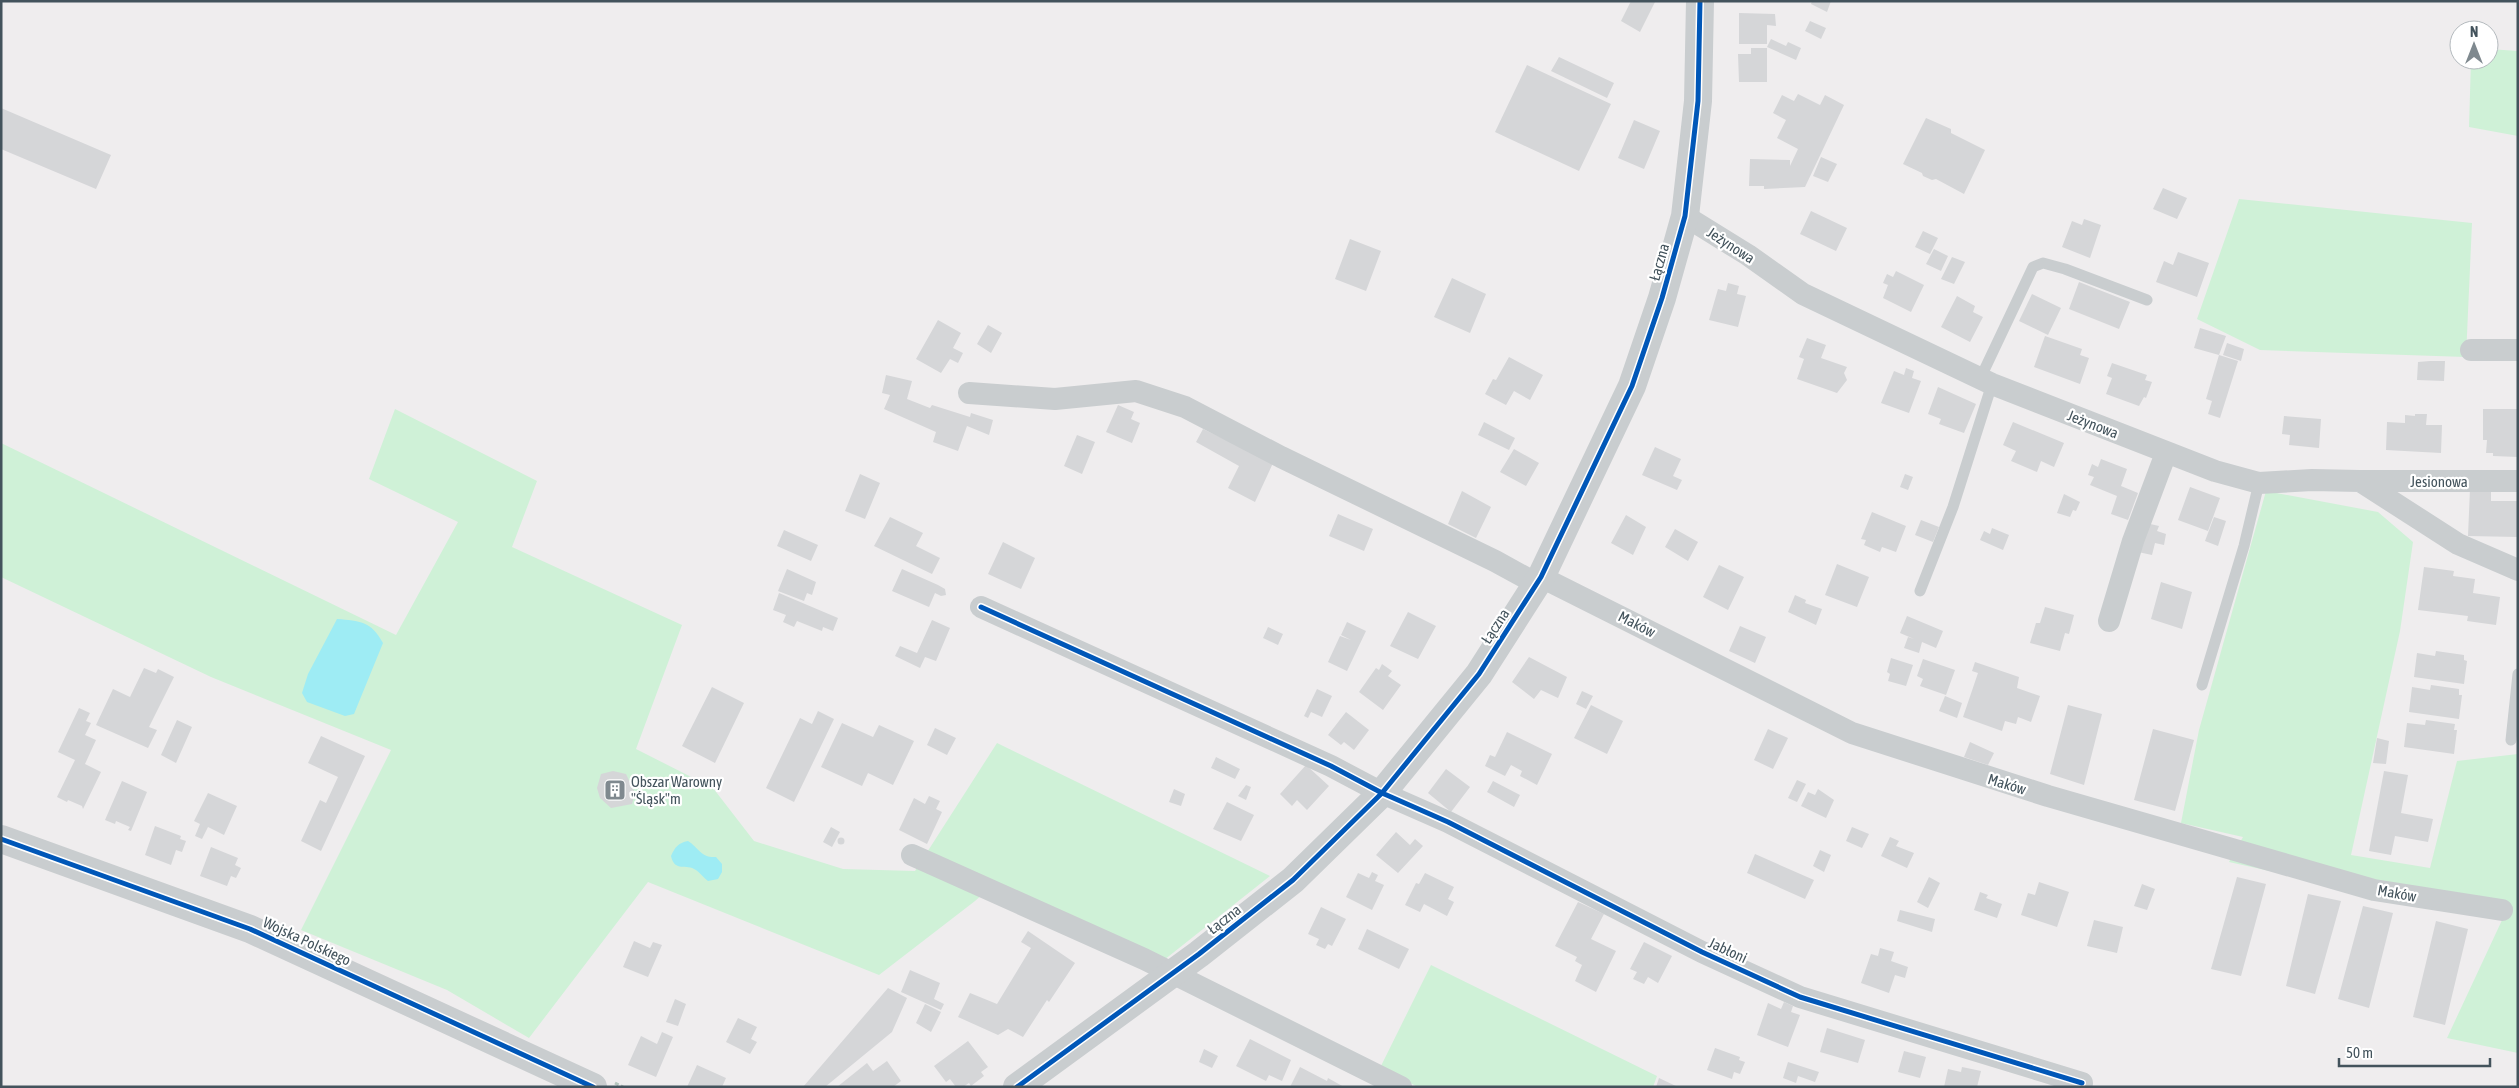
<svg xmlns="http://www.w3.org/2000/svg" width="2519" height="1088" font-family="'Asap Condensed',sans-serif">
<rect width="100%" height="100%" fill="#efedee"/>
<!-- green -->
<path fill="#cff1d7" d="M2489,49L2518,51V136L2469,127L2471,60H2489Z
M2239,199L2472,223L2466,357L2260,350L2197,319Z
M395,409L537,481L512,547L682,625L636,749L713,788L754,841L843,869L915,871L997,743L1270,876L1164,960L996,882L975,901L879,975L648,882L529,1038L447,990L301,930L391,750L211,677L1,577V443L396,635L458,522L369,479Z
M2266,491L2378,512L2413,542L2400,631L2351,855L2430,868L2457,761L2518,754V1053L2447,1038L2503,918L2397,899L2229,862L2243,837L2181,823L2199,730Z
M1431,965L1657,1076L1653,1087H1418L1380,1068Z"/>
<!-- water -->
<path fill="#9eecf4" d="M337,619C360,621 371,621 383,643L354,714L345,716L307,702L302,693L308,674Z
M688,841C699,848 701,858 716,857L722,864V872L718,879L708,881C704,878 700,873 696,870C686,863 675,873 671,856C675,847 678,843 688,841Z"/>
<!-- building -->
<path fill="#d5d6d8" d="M1631,1L1655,2L1640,32L1621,21Z
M1812,1H1831L1827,12L1811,4Z
M1739,13L1775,14L1776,26L1767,25V44H1739Z
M1810,21L1826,28L1821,39L1805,31Z
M1771,39L1786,46L1788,42L1801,48L1796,60L1767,47Z
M1751,48H1767V82H1739L1738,54H1751Z
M1559,57L1614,83L1607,98L1551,71Z
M1527,65L1611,104L1579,171L1495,132Z
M1798,94L1820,105L1825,95L1844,105L1805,187L1764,189V186H1749L1750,159L1790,160V166L1798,149L1777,138L1786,120L1773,113L1782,95L1794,101Z
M1,108L111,155L96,189L1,149Z
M1926,118L1951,129V133L1985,150L1964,194L1936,179L1932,180L1923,176L1922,173L1903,164Z
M1634,120L1660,131L1644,169L1618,158Z
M1821,157L1837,164L1828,182L1813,176Z
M2163,188L2187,198L2177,219L2153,209Z
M1811,211L1847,228L1836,251L1800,234Z
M2084,219L2101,225L2090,258L2062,247L2072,221L2082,225Z
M1923,231L1938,238L1930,254L1915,247Z
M1350,239L1381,251L1366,291L1335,279Z
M1934,249L1948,256L1941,271L1926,264Z
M2178,252L2209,263L2197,297L2156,282L2164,261L2173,265Z
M1952,257L1965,262L1954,284L1941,279Z
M1896,271L1924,285L1911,312L1883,298L1888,285L1883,283L1887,274L1893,277Z
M1452,278L1486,294L1470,333L1434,317Z
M2079,282L2130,302L2119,329L2069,309Z
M1728,283L1739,286L1737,294L1746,296L1738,327L1709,320L1718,289L1726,291Z
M2032,294L2061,308L2048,335L2019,321Z
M1957,296L1975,306L1973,312L1983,317L1970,342L1941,327Z
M938,320L961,333L953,348L963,353L958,363L950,359L941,373L916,359Z
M988,325L1002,333L991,353L977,344Z
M2200,328L2226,336L2219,355L2238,361L2220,418L2208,414L2212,401L2206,399L2219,355L2194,348Z
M2045,336L2082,349L2080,355L2089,358L2080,384L2034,367Z
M1807,338L1826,345L1821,358L1847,367L1844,373L1847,380L1837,393L1797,379L1804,359L1799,357Z
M2227,343L2244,349L2241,361L2223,355Z
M1509,357L1543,375L1530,400L1514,391L1506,405L1485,394L1493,379L1496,380Z
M2430,361H2445L2444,381L2417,380L2418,362Z
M2112,363L2147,375L2145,380L2152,382L2146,398L2144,397L2139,406L2106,394L2112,378L2107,376Z
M1906,368L1914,371L1912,378L1921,381L1909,413L1881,403L1894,371L1904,375Z
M886,375L912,381L907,399L930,408L932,405L970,417L971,413L993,420L989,435L967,426L958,451L933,442L936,432L884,409L890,395L882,393Z
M1938,387L1976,404L1964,433L1939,424L1941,419L1928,414Z
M1118,405L1134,412L1131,419L1140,423L1132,443L1106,432Z
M2483,409H2518V457L2493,456V453H2486L2487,440H2483Z
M2415,414H2427L2426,425H2442L2441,453L2386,450L2387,422L2405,423V415L2415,416Z
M2284,416L2321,419L2319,448L2289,445L2290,435L2282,434Z
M1484,422L1515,438L1509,450L1478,435Z
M2013,422L2064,443L2054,467L2041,461L2037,472L2011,461L2016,451L2003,445Z
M1203,429L1273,463L1255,502L1228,488L1239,466L1196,442Z
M1077,435L1095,442L1082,474L1064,466Z
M1655,447L1681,459L1673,476L1682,480L1677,490L1642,475Z
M1514,449L1539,463L1526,486L1500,472Z
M2101,459L2127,469L2121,486L2138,493L2128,520L2111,514L2117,496L2090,485L2094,477L2088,475L2092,464L2098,467Z
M860,474L880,483L865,519L845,511Z
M1905,474L1913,477L1908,490L1900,487Z
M2190,487L2220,498L2208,531L2178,520Z
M2470,489H2491V501H2518V537L2468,536Z
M1462,491L1491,507L1476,538L1448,524Z
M2064,494L2080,502L2076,511L2073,510L2070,517L2057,513Z
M1872,512L1906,526L1896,552L1882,547L1880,552L1864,545L1866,540L1861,539Z
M1338,514L1373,529L1364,551L1329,536Z
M1626,515L1646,527L1633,555L1611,543Z
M890,517L923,533L916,546L940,558L932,574L874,546Z
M2214,517L2226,521L2218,546L2205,541Z
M1921,520L1939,527L1933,542L1915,535Z
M2146,523L2159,526L2157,531L2166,534L2164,545L2155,543L2152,555L2138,552Z
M1992,528L2009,535L2003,550L1980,540L1984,531L1990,534Z
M1675,529L1698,542L1688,561L1665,547Z
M784,530L818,545L811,561L777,546Z
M1003,542L1035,558L1021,589L988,574Z
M1837,564L1869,577L1857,607L1825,595Z
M1719,565L1744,577L1728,610L1703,597Z
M2424,567L2454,571L2453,576L2475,579L2473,593L2500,597L2496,625L2467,621L2468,616L2418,610Z
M787,569L816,582L812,595L807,593L804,601L778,591Z
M902,569L938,585L945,589L946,595L941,596L935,593L929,607L892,591Z
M2161,582L2192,592L2182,629L2151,619Z
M779,593L838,618L833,631L823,627L822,631L797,621L794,627L783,622L786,615L773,610Z
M1795,595L1806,600L1805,603L1822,609L1816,625L1788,612Z
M2045,607L2074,615L2069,634L2065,633L2060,651L2030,643L2036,623H2040Z
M1408,612L1436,626L1418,659L1390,646Z
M1907,616L1943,631L1936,648L1922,642L1919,653L1904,648L1908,637L1914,639L1900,633Z
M932,620L950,628L936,661L925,657L920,668L895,656L900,646L917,653Z
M1347,622L1366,631L1347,671L1328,662L1340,636L1351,640L1341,635Z
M1740,626L1766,637L1755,663L1729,651Z
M1268,627L1283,634L1278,645L1263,638Z
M2436,651L2464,655V660L2467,661L2464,684L2414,677L2417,653L2435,656Z
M1529,657L1567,677L1558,698L1541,690L1534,699L1512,682Z
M1891,658L1913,665L1906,686L1888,681L1890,674L1887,672Z
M1923,659L1955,670L1946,695L1920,686L1923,679L1917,676Z
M1975,662L2019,677L2017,688L2040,696L2031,722L2018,717L2016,724L2005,721L2002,731L1963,717L1978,673L1972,671Z
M1382,664L1392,671L1388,676L1401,685L1383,710L1359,692L1376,668L1379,670Z
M144,668L156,673L158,669L174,677L149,727L157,730L148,748L96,725L113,689L130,697Z
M2431,685L2459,689V695H2462L2459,719L2409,712L2412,687L2430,690Z
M712,687L744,703L715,763L682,746Z
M1317,689L1332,696L1322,717L1311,712L1308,718L1304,716Z
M1582,691L1593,696L1586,709L1576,704Z
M1945,696L1962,703L1957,718L1939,711Z
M1591,705L1623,721L1607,754L1574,738Z
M2068,705L2102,714L2084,785L2050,774Z
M79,708L90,713L86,721L91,723L85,735L96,740L85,764L101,772L83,809L82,806L68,800L67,802L57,797L75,760L58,752Z
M818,711L834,719L794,802L766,788L800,718L812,724Z
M1346,712L1369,730L1354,750L1344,742L1341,745L1328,735Z
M177,720L192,727L176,763L161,755Z
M2426,720L2455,724L2454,730H2457L2454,754L2404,747L2407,723L2425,725Z
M842,723L873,737L879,725L914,741L893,785L868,773L862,786L821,767Z
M935,728L956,738L947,755L927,745Z
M1768,729L1788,738L1773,769L1754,760Z
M2153,729L2194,740L2175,811L2134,800Z
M1507,732L1552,754L1537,785L1520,776L1522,771L1511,765L1505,776L1485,766L1490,755L1495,757Z
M321,736L365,756L321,851L301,841L320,800L326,803L338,777L308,763Z
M2377,738L2389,741L2386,764L2373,763Z
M1970,742L1994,753L1988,765L1964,757Z
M1216,757L1240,769L1235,779L1211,768Z
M1306,765L1329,786L1307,810L1297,800L1292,806L1280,794Z
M1446,769L1470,787L1451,812L1428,793Z
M613,771L626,774L635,793L632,804L611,808L600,798L597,788L601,774Z
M2384,771L2408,775L2401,813L2433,819L2428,842L2395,836L2391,855L2369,851Z
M1797,780L1806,784L1797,802L1788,798Z
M122,781L147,792L131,831L128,830L130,827L116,821L115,824L105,820Z
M1493,781L1520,795L1514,807L1487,792Z
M1246,785L1251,787L1246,800L1238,796Z
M1174,789L1185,794L1181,806L1169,802Z
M1818,789L1834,800L1826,818L1801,806L1808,792L1815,795Z
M208,793L237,806L224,835L208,827L202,839L195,836L200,824L194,821Z
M929,796L940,801L936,809L942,812L927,844L899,830L914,798L925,804Z
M1227,802L1254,815L1241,841L1213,829Z
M155,826L181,836L180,839L186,841L182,852L176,850L171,865L145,855Z
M831,827L840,832L832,847L823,842Z
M1852,827L1869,834L1862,848L1846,841Z
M1396,832L1410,845L1415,839L1423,846L1398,873L1376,855Z
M1890,837L1899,841L1896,846L1914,853L1907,868L1881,856Z
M837.5 841a3.5 3.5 0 1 1 7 0a3.5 3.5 0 1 1-7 0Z
M211,847L238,858L235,865L241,868L236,878L231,876L227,886L200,876Z
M1820,850L1831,855L1824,872L1813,866Z
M1755,854L1814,880L1805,899L1747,873Z
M1372,872L1378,875L1375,881L1384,885L1372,910L1346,897L1358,873L1369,878Z
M1425,873L1454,887L1448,899L1454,902L1447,916L1424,904L1420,912L1405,905L1416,883L1419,884Z
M1929,877L1940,883L1928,908L1917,902Z
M2237,877L2266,884L2241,976L2211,969Z
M2039,882L2069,892L2057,927L2021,915L2028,893L2035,895Z
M2142,884L2155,889L2147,910L2134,906Z
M1980,892L1988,895L1986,898L2002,904L1997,918L1974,910Z
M2308,894L2341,901L2315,994L2286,986Z
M1578,902L1604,914L1591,939L1616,951L1596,992L1575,981L1582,965L1575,961L1577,957L1555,946Z
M2363,906L2393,913L2369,1008L2338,999Z
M1321,907L1346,919L1332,946L1328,944L1325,949L1316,945L1319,939L1308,934Z
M1900,910L1935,919L1932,932L1897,921Z
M2094,920L2123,927L2117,953L2087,946Z
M2436,921L2468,929L2445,1025L2413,1017Z
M1367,929L1409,949L1399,969L1358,949Z
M1028,931L1075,963L1049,1002L1047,1000L1023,1037L1008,1029L998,1035L958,1017L970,993L997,1004L1031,948L1021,942Z
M634,941L650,948L653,942L662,945L648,977L623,967Z
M1644,942L1672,956L1658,983L1648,977L1644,984L1633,979L1637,972L1630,969Z
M1880,948L1894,952L1891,961L1908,967L1905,978L1895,975L1889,993L1861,983L1871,954L1878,956Z
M910,970L940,983L934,999L944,1004L941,1010L901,992Z
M888,988L907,998L892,1032L825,1087H803Z
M675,999L686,1004L678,1026L666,1022Z
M1784,1002L1793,1006L1791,1012L1800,1015L1788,1047L1757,1035L1768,1003L1781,1009Z
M925,1004L941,1012L931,1032L916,1023Z
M738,1018L757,1027L751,1039L757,1042L750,1054L726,1042Z
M1827,1028L1865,1040L1858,1063L1820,1052Z
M662,1032L673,1037L656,1077L628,1065L641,1036L657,1044Z
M1250,1039L1291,1060L1282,1081L1269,1075L1266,1081L1236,1066Z
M968,1041L988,1067L981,1072L984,1076L971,1086L969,1083L963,1087H956L950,1079L946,1082L934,1066Z
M1715,1048L1740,1057L1739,1060L1745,1062L1740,1074L1734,1072L1732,1079L1707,1070Z
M1204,1049L1218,1056L1212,1068L1199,1062Z
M1904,1051L1926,1057L1920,1078L1898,1072Z
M887,1061L901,1081L893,1087H837L867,1063L873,1071Z
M1788,1062L1819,1072L1815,1082L1798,1076L1796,1083L1783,1078Z
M697,1065L726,1078L722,1087H687Z
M1300,1067L1327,1081L1328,1078L1344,1087H1290Z
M1962,1067L1981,1071L1977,1087H1944L1948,1069L1961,1072Z
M1659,1078L1678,1087H1656Z"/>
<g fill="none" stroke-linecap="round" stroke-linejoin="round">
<!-- path -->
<path stroke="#b5c5be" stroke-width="3" stroke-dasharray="4 2.5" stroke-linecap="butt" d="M615,1083L623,1087"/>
<!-- service -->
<path stroke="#c9cdcf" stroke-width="11" d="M1980,379L2033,267L2043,263L2065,269L2147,300
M1920,591L1953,507L1992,384
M2202,685L2244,546L2259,483
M2511,740L2518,674"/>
<!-- minor -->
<path stroke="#c9cdcf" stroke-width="22" d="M1685,216L1748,255L1803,294L1992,384L2215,471L2259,483L2312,480L2360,481L2458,544L2518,570
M2471,350H2518
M969,393L1055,399L1136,391L1185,407L1281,457L1495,561L1537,584
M2360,481H2518
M1541,577L1852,733L2048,796L2374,890L2502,910
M981,607L1331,766L1382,793L1448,822L1702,952L1800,997L2082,1083
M2109,621L2133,541L2166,453
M912,855L1144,959L1401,1087"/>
<!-- tertiary -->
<path stroke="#c9cdcf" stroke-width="28" d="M1,839L250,929L593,1087
M1017,1087L1199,954L1293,880L1382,793L1479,674L1541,577L1632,386L1662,298L1685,216L1698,101L1700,1"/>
<!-- cycleway casing -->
<g stroke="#fff" stroke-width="8">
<path id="cycleway" d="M981,607L1331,766L1382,793L1448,822L1702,952L1800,997L2082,1083
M1,839L250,929L593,1087
M1017,1087L1199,954L1293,880L1382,793L1479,674L1541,577L1632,386L1662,298L1685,216L1698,101L1700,1"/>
</g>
<!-- cycleway -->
<use href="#cycleway" stroke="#0057b8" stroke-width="5"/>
</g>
<!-- icons -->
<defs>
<g id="building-square" transform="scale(1.125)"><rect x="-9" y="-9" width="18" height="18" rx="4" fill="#7f898f" stroke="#fff"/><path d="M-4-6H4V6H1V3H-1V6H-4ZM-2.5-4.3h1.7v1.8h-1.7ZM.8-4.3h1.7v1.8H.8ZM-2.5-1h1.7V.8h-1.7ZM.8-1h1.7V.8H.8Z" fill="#fff"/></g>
</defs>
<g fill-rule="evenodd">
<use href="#building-square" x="615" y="790"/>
</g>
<g text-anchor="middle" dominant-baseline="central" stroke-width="4.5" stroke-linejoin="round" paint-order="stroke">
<!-- street labels -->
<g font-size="15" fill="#43535c" stroke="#fff">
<text transform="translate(1731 245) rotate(33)">Jeżynowa</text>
<text transform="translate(1659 262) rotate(-74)">Łączna</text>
<text transform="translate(2093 424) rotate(21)">Jeżynowa</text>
<text x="2439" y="481">Jesionowa</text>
<text transform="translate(1637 624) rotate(27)">Maków</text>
<text transform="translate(1495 626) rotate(-57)">Łączna</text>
<text transform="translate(2007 784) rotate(17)">Maków</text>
<text transform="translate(2397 893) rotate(10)">Maków</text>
<text transform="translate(1224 919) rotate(-38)">Łączna</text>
<text transform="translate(307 941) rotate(25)">Wojska Polskiego</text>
<text transform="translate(1728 950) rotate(25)">Jabłoni</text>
</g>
<!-- poi labels -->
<g font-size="15" fill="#43535c" stroke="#fff" text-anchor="start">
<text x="631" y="781">Obszar Warowny<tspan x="631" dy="17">"Śląsk"m</tspan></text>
</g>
</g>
<!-- border -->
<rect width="2519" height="1088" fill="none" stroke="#43535c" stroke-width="5"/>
<!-- north arrow -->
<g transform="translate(2474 45)"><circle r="24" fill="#ffffff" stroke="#b4babe"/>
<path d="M0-4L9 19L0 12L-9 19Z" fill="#7f898f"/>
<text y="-8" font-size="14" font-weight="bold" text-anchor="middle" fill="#43535c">N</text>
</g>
<!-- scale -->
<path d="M2339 1058v8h151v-8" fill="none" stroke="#43535c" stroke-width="2.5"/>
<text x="2346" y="1058" font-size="15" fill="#43535c" stroke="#ffffff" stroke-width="4" paint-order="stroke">50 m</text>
</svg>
